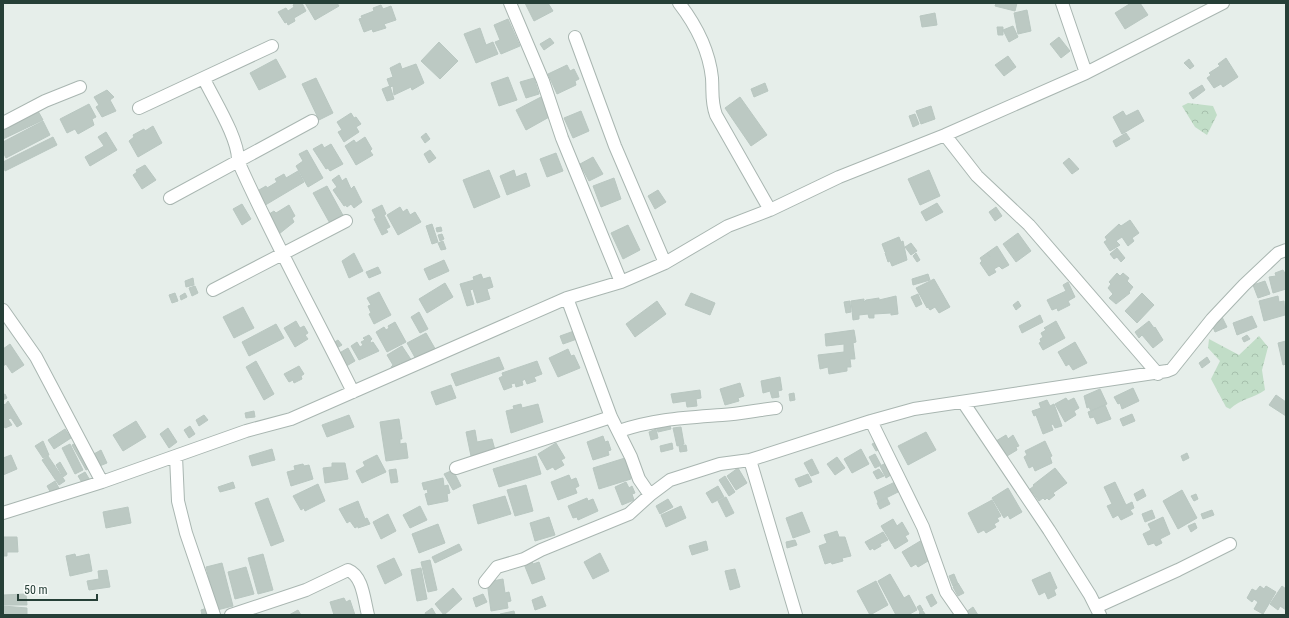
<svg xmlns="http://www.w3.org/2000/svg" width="1289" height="618" font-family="'Roboto Condensed',sans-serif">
<defs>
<pattern id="forest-crowns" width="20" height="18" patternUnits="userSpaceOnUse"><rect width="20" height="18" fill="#c1ddc7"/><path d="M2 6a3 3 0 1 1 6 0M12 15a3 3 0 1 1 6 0" fill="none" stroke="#a6bfac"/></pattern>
</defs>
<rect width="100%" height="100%" fill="#e6eeea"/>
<!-- forest -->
<path fill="url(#forest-crowns)" d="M1188,103L1213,106L1217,115L1207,135L1195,127L1182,106Z
M1259,336L1268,347L1262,370L1265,390C1254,398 1240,399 1230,409L1226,407L1211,379L1220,361L1208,348L1209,339L1239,355Z"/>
<!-- building -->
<path fill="#bcc9c3" stroke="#b9c7c1" d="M296,3H302L306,11L294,18L295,21L288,25L287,22L285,23L278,12L286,8L288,11L294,7L293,5Z
M305,3H337L339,6L315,20Z
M525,3H548L553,11L534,21Z
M996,3H1017L1015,11L995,6Z
M1131,3H1140L1148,15L1125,29L1115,13Z
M381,5L383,9L391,6L396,20L384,24L386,28L373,32L372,29L364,32L359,19L362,18L361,16L374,11L373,8Z
M1027,10L1031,31L1018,34L1014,13Z
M935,13L937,25L922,27L920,16Z
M508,19L520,46L501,54L495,42L500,40L494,25Z
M1013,26L1018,37L1009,42L1003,30Z
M997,27H1003V35H998Z
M480,28L486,45L493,42L498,54L476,63L464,34Z
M1059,37L1070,51L1061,58L1050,44Z
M550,38L554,43L544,50L540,44Z
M439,42L458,61L440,79L421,61Z
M1008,56L1016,67L1004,76L995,65Z
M1226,58L1238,77L1223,87L1221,84L1214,88L1207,78L1211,75L1209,73L1220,66L1218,64Z
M276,59L286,77L259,90L250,73Z
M1189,59L1194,66L1190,69L1184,63Z
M400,63L402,69L416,64L424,83L412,90L411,87L394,95L393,86L390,87L387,79L393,77L390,68Z
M567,65L570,71L574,69L579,79L575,81L576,85L557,94L548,74Z
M508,77L517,100L499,106L491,83Z
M316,78L333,113L319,120L302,84Z
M534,78L539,94L526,98L520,82Z
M765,83L768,91L754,97L751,89Z
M1202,85L1205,90L1193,99L1189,93Z
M390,86L394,99L387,101L382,89Z
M107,90L114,97L110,100L116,111L102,117L96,107L99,105L94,97Z
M541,97L551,116L526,130L516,110Z
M740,97L767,135L751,146L725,108Z
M89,104L96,117L92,119L94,125L78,134L75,129L67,133L60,119Z
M931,106L935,119L921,124L916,111Z
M1138,110L1144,121L1122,134L1113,117L1123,111L1126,116Z
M38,111L43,120L3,139V128Z
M581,111L589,131L573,138L564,118Z
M351,113L354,118L356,117L361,124L356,127L359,132L344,142L338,132L342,130L337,122Z
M915,114L919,124L913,127L909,116Z
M43,121L50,135L6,158L3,152V142Z
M153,126L162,143L138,157L129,141L134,137L133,135L144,129L145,131Z
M106,132L117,150L90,166L85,157L104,146L98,137Z
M426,133L430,139L425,143L421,137Z
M1126,133L1130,139L1116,147L1113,141Z
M53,137L57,145L5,171L3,162Z
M365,137L372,149L370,151L373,155L356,165L345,146L354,140L356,143Z
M322,144L324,148L331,144L343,164L330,171L328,168L326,169L313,149Z
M307,150L323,178L308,187L296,166L303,161L299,154Z
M430,150L436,158L429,163L424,154Z
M556,153L563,171L547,177L540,159Z
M593,157L603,174L589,181L580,164Z
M1069,158L1079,169L1072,174L1063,163Z
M145,165L156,180L142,189L133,175L137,172L136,170Z
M489,170L500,197L474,208L463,180Z
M514,170L516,177L526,173L530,186L507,195L500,176Z
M929,170L940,196L920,205L908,179Z
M298,171L304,182L262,207L255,195L260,192L259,190L266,186L267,188L277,182L275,179L284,174L286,178Z
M339,175L342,181L346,178L351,189L354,186L362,202L354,208L351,204L347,207L346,205L344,206L333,190L337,187L332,180Z
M614,178L621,199L601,207L593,186Z
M327,186L345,219L332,227L313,193Z
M658,190L666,202L655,209L648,196Z
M937,203L943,212L926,221L921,212Z
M242,204L251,219L242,225L233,209Z
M289,205L295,216L292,218L294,222L279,234L266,216L274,211L276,213Z
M382,205L386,214L384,215L390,227L386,229L388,232L382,235L374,219L376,218L372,210Z
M400,207L403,212L407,209L410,215L415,212L421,222L398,235L387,215Z
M996,207L1002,216L995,221L989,212Z
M1130,220L1139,233L1132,238L1134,241L1128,246L1122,237L1116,241L1120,245L1110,251L1104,242L1107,240L1105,237L1119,224L1121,226Z
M432,224L438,242L432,244L426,226Z
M628,225L640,250L623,259L611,233Z
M441,227L442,231L437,232L436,228Z
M1018,233L1031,251L1016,262L1003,244Z
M442,234L444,239L440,241L438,235Z
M899,237L901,242L903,241L907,260L892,266L890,261L888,262L885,253L887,251L885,252L882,244Z
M443,241L446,249L441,250L438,243Z
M911,243L917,251L911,255L905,247Z
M997,246L1009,265L1002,269L999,266L994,269L996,272L989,276L980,263L982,261L980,258L987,253L990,257L987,253Z
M1117,248L1125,258L1121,262L1117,257L1114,259L1110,254Z
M354,253L363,271L349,278L342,261Z
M916,253L920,260L917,262L913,256Z
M444,260L449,271L429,280L424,269Z
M378,267L381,273L369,278L366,272Z
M1283,270L1286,275V289L1273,293L1269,277L1276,276L1275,273Z
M1117,273L1120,276L1123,273L1129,278L1127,281L1133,287L1129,292L1130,293L1116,304L1109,298L1113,294L1108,288L1111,284L1109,282Z
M481,274L483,279L490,277L493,287L487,289L490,299L477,303L473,289L470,290L474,304L467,306L460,284L474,280L473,277Z
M928,274L930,280L913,285L912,279Z
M193,278L194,285L186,287L185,281Z
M934,279L950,307L939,313L935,307L930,310L928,307L927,308L916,288Z
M1265,281L1270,294L1258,298L1253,285Z
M1068,282L1075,297L1068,301L1070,305L1058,311L1057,308L1052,310L1047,300L1066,291L1063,285Z
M445,283L453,297L427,313L419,299Z
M195,286L198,293L192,296L189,288Z
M379,292L391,315L374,324L369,314L371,313L368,306L371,305L367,298Z
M175,293L178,301L172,303L169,295Z
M185,293L187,297L181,300L180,296Z
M691,293L715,303L710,315L685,305Z
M1142,293L1154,305L1137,323L1125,311Z
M918,294L922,304L916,307L911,297Z
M896,296L898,314L891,315V313L874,314V318H869L868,314L859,315V319L853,320L851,301L864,299V302L866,300L879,298V300Z
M1278,296L1279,302L1284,301L1285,315L1264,321L1259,301Z
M657,301L666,314L635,337L626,324Z
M850,301L851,312L846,313L844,302Z
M1018,301L1021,306L1016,310L1013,305Z
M243,307L254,328L234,338L223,317Z
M419,312L428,329L420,333L411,317Z
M1040,315L1043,322L1022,333L1019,326Z
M1252,316L1257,327L1237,335L1233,323Z
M1222,317L1227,327L1215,332L1211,322Z
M296,321L300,328L304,326L308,333L305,335L308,339L295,347L284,328Z
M1056,321L1065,338L1043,350L1039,343L1041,342L1040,339L1043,337L1041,333L1046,330L1044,328Z
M1149,321L1154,328L1155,327L1163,340L1153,348L1142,335L1139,338L1135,332Z
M395,322L406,342L387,352L376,332L384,327L386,330L389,328L388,326Z
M276,324L284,338L249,356L242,342Z
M854,330L856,342L853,343L855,359H850L851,367H847V371L829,374L828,367L820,369L818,355L844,352V344L826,346L825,334Z
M574,331L577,339L563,344L560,336Z
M426,333L437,352L418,363L407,343Z
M369,335L372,339L370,341L371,343L373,342L379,351L359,360L351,346L357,342L360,347L363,345L361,342L365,340L363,338Z
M1247,335L1250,339L1244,342L1242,338Z
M338,340L342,345L335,349L331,344Z
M1286,341V364L1283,365L1278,343Z
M1075,342L1087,363L1073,370L1069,364L1066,366L1058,352Z
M10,344L24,365L12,373L6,364L3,366V349Z
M402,346L412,361L404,366L402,362L399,364L403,369L395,374L391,367L393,365L387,355Z
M348,348L355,361L343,368L336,355Z
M568,349L571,356L574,355L580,368L558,377L549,358Z
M499,357L504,369L456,386L451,374Z
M1207,357L1210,362L1202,368L1199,363Z
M256,361L274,394L264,400L246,367Z
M537,361L542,374L534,377L536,381L527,384L525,379L522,381L523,385L516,387L515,383L511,384L512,387L504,390L499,378L503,376L502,373Z
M299,366L304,374L301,376L302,379L294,383L293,380L289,382L284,374Z
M780,377L782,390L778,391L779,397L772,398L770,391L763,393L761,381Z
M740,383L744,396L738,398L739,401L725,405L720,389Z
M451,385L456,398L436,405L431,392Z
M1133,388L1139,401L1122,409L1120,403L1118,404L1114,397Z
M1100,389L1107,404L1091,411L1089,407L1087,408L1084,396Z
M700,390L701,398L696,399L697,406L687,407L686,401L673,403L671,394Z
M794,393L795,400L790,401L789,394Z
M5,394L7,398L3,400V395Z
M1276,395L1286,402V416L1269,405Z
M1066,398L1068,401L1074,398L1079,408L1074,411L1076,415L1065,422L1055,404Z
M1047,400L1050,406L1054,404L1062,426L1055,428L1053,424L1051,425L1053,430L1043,434L1036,415L1034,416L1032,411L1041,408L1039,403Z
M8,401L22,424L17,427L11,418L8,419L12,425L5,428L3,424V403L5,405Z
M521,404L522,408L538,404L543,422L511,433L506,411L514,409L513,406Z
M1105,405L1111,419L1097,424L1094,417L1090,418L1088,412Z
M254,411L255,417L246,418L245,413Z
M1132,414L1135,421L1123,426L1120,419Z
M204,415L208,420L199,426L196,420Z
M349,415L354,427L327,437L322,425Z
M399,419L402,439H400V444L406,443L408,458L386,461L380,422Z
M136,421L146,437L123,451L113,435Z
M669,422L671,429L658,432L656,425Z
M190,426L195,434L189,438L184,430Z
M681,427L684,444L677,446L673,428Z
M168,428L177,442L169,448L160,434Z
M65,429L71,438L54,449L48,440Z
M656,429L658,438L651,440L649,432Z
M475,430L477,442L492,439L495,450L471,456L466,432Z
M926,432L936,450L908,465L898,446Z
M1006,435L1008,439L1013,435L1019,446L1016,447L1017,450L1007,456L996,441Z
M603,436L605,442L608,441L611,450L608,451L609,455L593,460L587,442Z
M43,441L49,455L43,458L35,446Z
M80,441L92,467L86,470L72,445Z
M878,441L882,448L876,451L872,444Z
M1045,441L1052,456L1050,457L1052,463L1035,471L1033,466L1029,468L1024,457L1027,455L1025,451Z
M556,443L565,458L561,460L564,465L555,470L553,467L547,470L538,454Z
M672,443L673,449L661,452L660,446Z
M70,444L83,470L75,474L62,448Z
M686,445L687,451L680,452L679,446Z
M272,449L275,460L252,466L249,456Z
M861,449L869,464L852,473L844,459Z
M101,450L107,463L97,467L92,455Z
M1187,453L1189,458L1183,461L1181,456Z
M875,454L881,465L875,468L869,457Z
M11,455L17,469L3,475V458Z
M377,455L386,472L362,483L356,471L365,466L363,462Z
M48,456L65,481L59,485L42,460Z
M536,456L541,474L499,487L493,469Z
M837,457L845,468L835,475L827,464Z
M625,458L631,479L599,489L593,468Z
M812,459L819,473L811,476L804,463Z
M60,462L67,474L63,477L56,465Z
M888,462L894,473L886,478L880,466Z
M332,463H345L348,479L325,483L323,468L332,467Z
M303,464L304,466L309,465L313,479L291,486L287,472L295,470L294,466Z
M738,468L747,483L736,490L727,476Z
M1055,468L1067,483L1053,493L1055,495L1049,500L1047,498L1045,500L1043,498L1039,501L1030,489L1034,486L1033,485Z
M396,469L398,482L391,483L389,470Z
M879,469L884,476L877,479L873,472Z
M453,470L461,486L453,490L444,474Z
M85,472L91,482L84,486L78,476Z
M808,474L812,482L799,487L795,479Z
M569,475L571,480L576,478L579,486L575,488L577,493L558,500L551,482Z
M725,476L735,492L729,496L719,480Z
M443,478L444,486L448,485L450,493L447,494L448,501L428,505L425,494L428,493L427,489L424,490L422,483Z
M55,481L60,490L52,495L47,486Z
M233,482L235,488L220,492L218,487Z
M626,482L629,488L632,486L635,493L632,494L634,500L622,505L615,487Z
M895,482L900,491L878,502L874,492Z
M1115,482L1126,505L1132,502L1134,508L1130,510L1133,514L1121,520L1118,515L1113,518L1107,506L1112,504L1104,487Z
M318,484L325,501L305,511L304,508L301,510L293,496Z
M526,485L533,511L515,516L507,490Z
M718,486L724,497L712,503L706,493Z
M1008,488L1022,512L1010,519L1008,515L1004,518L992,498Z
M1143,489L1146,496L1137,501L1134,494Z
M1182,490L1197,518L1178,529L1163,501Z
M1196,494L1198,499L1194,501L1191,496Z
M505,496L511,514L478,524L473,505Z
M726,497L734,513L726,517L718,501Z
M268,498L284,541L271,546L255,503Z
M587,498L588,501L593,499L598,511L578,520L577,517L573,518L568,506Z
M887,498L890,504L880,509L877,503Z
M668,499L673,507L660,514L656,506Z
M992,500L1001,516L997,518L999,521L994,524L996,527L986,533L984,530L978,533L968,513Z
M358,501L365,519L367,518L370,524L358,528V526L355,528L350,521L347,523L339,509Z
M420,506L427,520L410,528L403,515Z
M681,506L686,518L666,527L661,515Z
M128,507L131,523L106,528L103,512Z
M1152,510L1155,518L1145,522L1142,514Z
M1212,510L1214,515L1203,519L1201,514Z
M802,512L810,532L793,538L786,518Z
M388,514L396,531L381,539L373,522Z
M549,517L555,535L535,541L530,523Z
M1163,517L1170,534L1160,539L1162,543L1156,546L1154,543L1148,545L1143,534L1151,530L1148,524Z
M893,519L897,526L902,522L909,534L905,536L908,541L895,549L881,526Z
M1195,523L1197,528L1191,532L1188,526Z
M438,524L445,543L419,553L412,534Z
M837,531L839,537H845L851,556L842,558L843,561L832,564L831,562L825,564L819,546L827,543L824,535Z
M883,532L888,540L880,544L881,546L874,550L873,548L870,550L865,542Z
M3,537H17L18,552H7V556H3Z
M795,540L797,545L787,548L786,542Z
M922,540L933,558L918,567L916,564L911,567L902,552Z
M706,541L708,550L692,555L689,546Z
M459,544L462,550L435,563L432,557Z
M600,553L609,571L593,579L584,562Z
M75,554L76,557L89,554L92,571L70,576L66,556Z
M263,554L273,590L258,594L248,558Z
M394,558L402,575L385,584L377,566Z
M430,560L437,590L428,592L421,562Z
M532,561L533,564L539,562L545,579L532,584L524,564Z
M222,563L233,606L217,610L206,567Z
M246,567L254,594L235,599L228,572Z
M421,568L427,599L417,601L411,570Z
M735,569L740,587L730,590L725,571Z
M107,570L110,587L89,590L87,581L99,579L98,571Z
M1050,572L1057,588L1054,590L1056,595L1048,599L1045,592L1039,595L1032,580Z
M890,574L904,598L909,595L917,610L908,615H896L878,581Z
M954,574L958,584L953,586L949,576Z
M503,579L505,593L509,592L511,601L507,602L508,608L491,611L487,582Z
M876,581L888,605L870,615L857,591Z
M958,583L964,593L958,596L953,587Z
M1260,586L1264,589L1266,586L1276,592L1263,614L1254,609L1258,602L1254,599L1252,602L1247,598L1252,589L1256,591Z
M1282,586L1286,589V610L1280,606L1278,610L1270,604Z
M453,588L462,599L444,615L435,604Z
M26,594L27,605H3V595Z
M483,594L487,602L476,607L473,598Z
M932,594L937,603L931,607L926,597Z
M542,596L546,606L535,610L532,600Z
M344,598L346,602L350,600L355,615H334L330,602Z
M920,605L923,610L920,612L917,607Z
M3,606L27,608V615H3Z
M973,607L978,615H968L966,612Z
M207,608L209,615H202L201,610Z
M432,608L436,615H426L425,613Z
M298,610L301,615H289Z
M514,611L515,615H500V614Z
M923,611L925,614L921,615L919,613Z"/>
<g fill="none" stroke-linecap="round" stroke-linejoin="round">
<!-- street casing -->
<g stroke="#a9b6b1" stroke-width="14">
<path id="street" d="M510,3L543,81L562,138L621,282
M679,3C696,25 709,50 712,78C713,93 711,101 716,115L770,210
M1062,3L1086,73
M575,37L615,146L665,263
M204,79C214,100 239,139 238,161C273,240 315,315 353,392
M139,108L272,46
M3,123L45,101L80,87
M945,135L977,176L1029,225L1158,374
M170,198L312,121
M213,290L346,221
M567,298L611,417L631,457L639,479L650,495L670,480L720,464L750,460L871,421L914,409L1167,371L1172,369L1212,319L1244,285L1278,253L1286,250
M3,310L36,357L102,482
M963,402L1049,530L1090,595L1100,615
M871,421L923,527L946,592L962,615
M619,431C656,419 683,418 722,415C740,414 758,410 776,408
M176,456L178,501L186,533L214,615
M750,460L796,615
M456,468L611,417
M3,513L102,482L246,431L291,419L567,298L621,282L665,263L728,226L770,210L839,177L945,135L1086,73L1223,3
M485,582L497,567L524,559L541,550L629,514L650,495
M1096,607L1178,570L1230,544
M231,615L306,590L348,570C363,576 364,600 368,615"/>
</g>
<!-- street -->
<use href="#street" stroke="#fff" stroke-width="12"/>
</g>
<!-- border -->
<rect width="1289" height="618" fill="none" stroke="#263f37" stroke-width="8"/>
<!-- scale -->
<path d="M18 594v6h79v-6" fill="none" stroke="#263f37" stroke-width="2"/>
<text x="24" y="594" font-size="12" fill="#263f37" stroke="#f7faf8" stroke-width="3" paint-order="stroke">50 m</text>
</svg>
